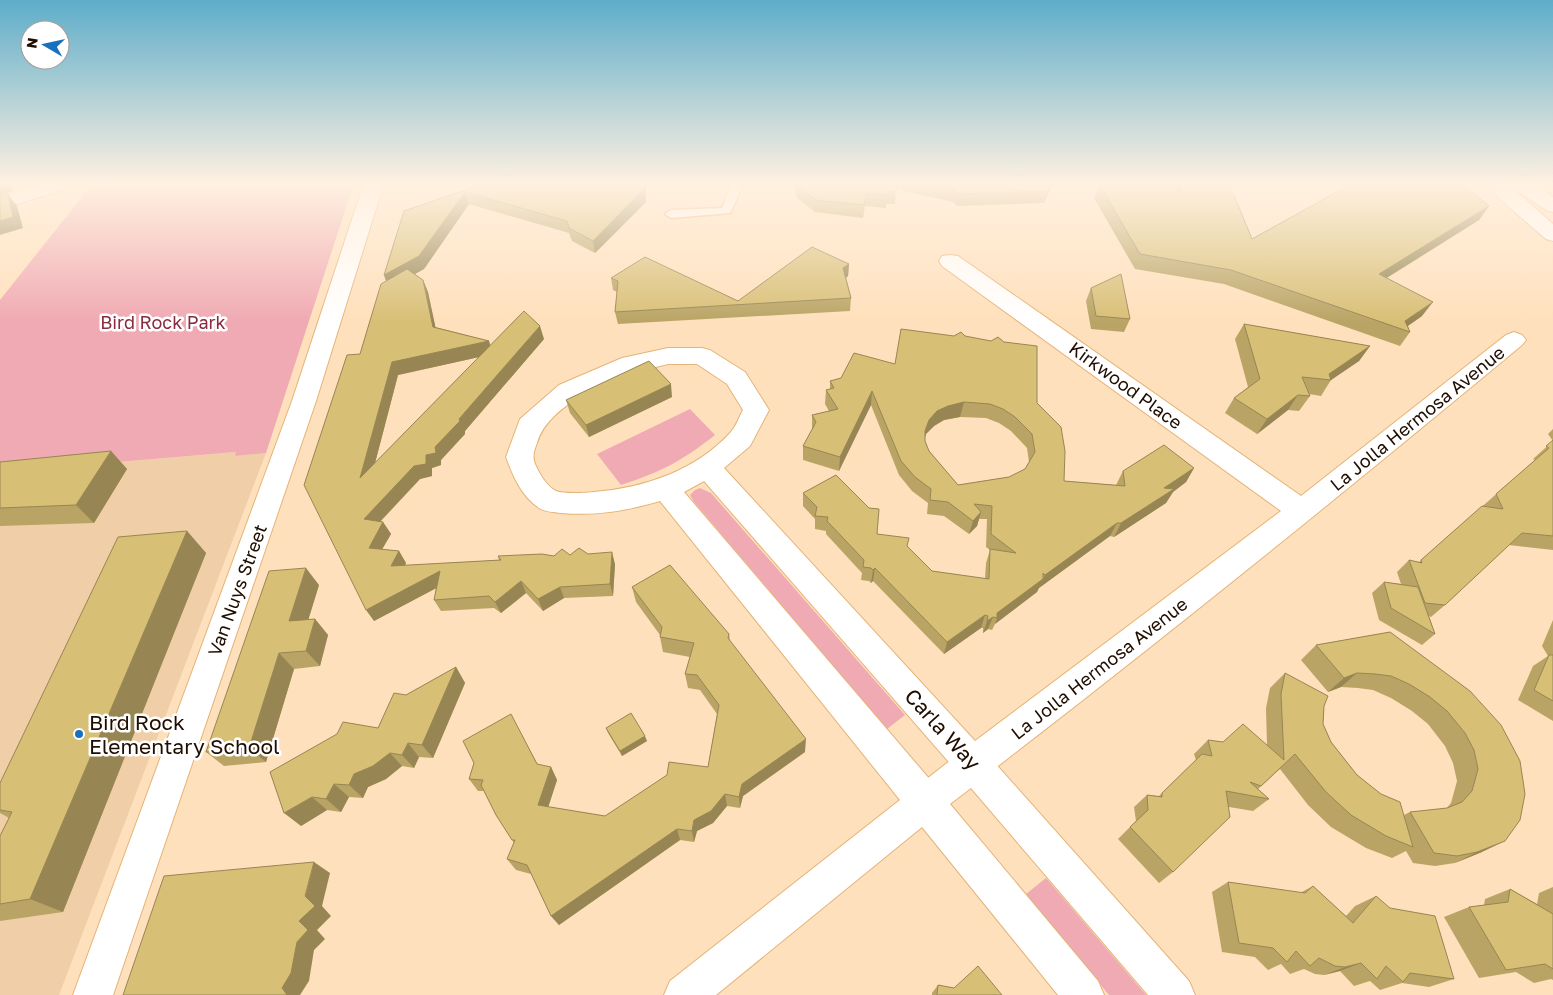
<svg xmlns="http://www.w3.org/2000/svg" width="1553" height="995" font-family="'Golos Text',sans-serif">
<rect width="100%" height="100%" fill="#ffe0bc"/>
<!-- built -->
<path fill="#f0cfa8" d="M237,452L235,456L266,453L59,995H0V472Z"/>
<!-- green -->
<path fill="#f0aab3" d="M205,183H354L266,453L235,456L236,452L0,472V300L89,188Z
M690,409L715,435C682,461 661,472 621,485L597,454Z
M700,488L711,493L905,715L887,729L694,502L690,495L695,490Z
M1046,878L1146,995H1109L1026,894Z"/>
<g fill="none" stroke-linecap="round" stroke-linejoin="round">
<!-- lane casing -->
<g stroke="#e5b377" stroke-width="3">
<path id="lane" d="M732,183H744L730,213L671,218L665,214L671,210L722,208Z"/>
</g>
<!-- street casing -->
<g stroke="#e5b377" stroke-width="2">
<path id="street" d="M45,183H76L73,187L0,209V197Z
M364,183H384L316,401L113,995H73L292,401Z
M950,255L958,256L1301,496L1506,335L1514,332L1522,335L1526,340L1522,345C1345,492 1167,636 985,776L973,781L961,776L704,481L684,492L938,789L943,802L938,815L925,820L912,815L660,501C625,511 598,516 561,513C554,512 545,512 539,508C521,496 513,476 506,457L520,419L559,385L622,358L668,348H702L710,350L745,372L769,410L750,446L724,468L975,741L1281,511L942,266L939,261L942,256ZM668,364H697L727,384L743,410C739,417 736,427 730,433C695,471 644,488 594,492C586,493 563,494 556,491C547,487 539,473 535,464C532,456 534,451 537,443C550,399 627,373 668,364Z"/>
</g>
<!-- secondary casing -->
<g stroke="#e5b377" stroke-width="2">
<path id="secondary" d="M1487,183H1507L1553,224V241L1546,239L1501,200Z
M1509,183H1532L1553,197V212L1546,210L1512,187Z
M973,747L985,752L1189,981L1195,995H1148L971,788L950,804L1098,981L1104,995H1058L922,827L716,995H664L670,981L961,752Z"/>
</g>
<!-- lane -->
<use href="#lane" fill="#fff" fill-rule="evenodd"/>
<!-- street -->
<use href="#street" fill="#fff" fill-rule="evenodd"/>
<!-- secondary -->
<use href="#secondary" fill="#fff" fill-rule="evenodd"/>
</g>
<!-- wall -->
<path fill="#baa465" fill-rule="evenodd" d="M485,183H669V184L646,185V202L595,253L572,241L569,233L469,204L424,269L415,274L423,280L428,292L435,327L489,341L490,346L544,339L465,431V434L441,460V465L432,468V476L420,479L381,521L383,522L391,534L382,549L399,551L406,563L405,566L499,560L498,556H554L588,554L615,564L613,596L564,598L543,611L526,593L501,613L494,608L441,611L434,600L436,588L374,621L360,354L386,281L384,275L404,211ZM479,357L375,463L398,375Z
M794,183H1053L1044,203L957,206L953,202L896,189L895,204H886V208L865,206L863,218L815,212L797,198Z
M1161,183H1229L1252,239L1489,206L1479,220L1387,278L1422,316L1408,326L1410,332L1400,346L1224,284L1135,269L1094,198L1099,184L1162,185Z
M849,264L848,276L846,278L851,298L850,311L618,324L615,312L617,292L613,290L611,278L738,301Z
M1091,288L1130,319L1124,332L1091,329L1086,301Z
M1244,324L1370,346L1359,361L1331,380L1321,396L1309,394L1310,396L1299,411L1288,410L1257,434L1225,413L1234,398L1248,387L1235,339Z
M830,381L1037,403L1064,481L1116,485L1123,471L1194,468L1186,482L1173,492L1166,503L1114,537L1110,536L1039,588L1037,592L995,624L992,630L988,629L983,633V628H981L944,654L873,581L871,583L869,581L861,580L862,573L826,534V531L815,529V519L803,506V493L877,534L907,546L932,571L985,579L986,563L990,550L986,547L987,519H979L977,526L969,534L944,516L927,514L928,503L912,491L899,475L871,405L839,471L803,460V446L812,430V415L829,411L825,404L826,390L830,389ZM960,417L986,418L999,423L1011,431L1027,448L1029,462L1025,469L1009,477L958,485L929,451L925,441V438L926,434L934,426L944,420Z
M672,397L589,437L570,413L566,400Z
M1553,429V550L1509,545L1445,605L1431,617L1429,616L1435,634L1422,645L1379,620L1372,593L1384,582L1401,584L1397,572L1409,560L1419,562L1535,460L1533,459L1553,441L1548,434Z
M111,451L127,469L94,523L0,526V462Z
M187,531L206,553L63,912L0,921V836L9,818L0,813V783Z
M319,585L308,620L315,619L328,635L320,666L294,669L266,762L224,766L206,752Z
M632,587L729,634L730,641L805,752L743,796L740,808L727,806L713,823L697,831L694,842L680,840L559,925L551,916L531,874L516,870L507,859L514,843L496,815L484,791H478L469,779L474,763L518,728L538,765L551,767L557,780L548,807L605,816L708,767L717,714L700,690L688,688L685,674L690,657L663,652L660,637V635L636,602Z
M1553,620V721L1518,700L1533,666L1548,656L1542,646Z
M1390,632L1501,725L1482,852L1455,863L1435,866L1413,863L1406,851L1392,858L1366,848L1331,827L1308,805L1280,769L1258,789L1269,799L1253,811L1229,807L1173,872L1159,883L1118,839L1136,821L1134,807L1147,795L1159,796L1196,760L1194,754L1208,740L1223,742L1267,745L1266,708L1270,688L1285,673L1324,706L1323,724L1331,742L1357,775L1404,815L1410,812L1446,809L1451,803L1457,781L1453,763L1445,746L1428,724L1412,711L1391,698L1373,690L1358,688L1341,687L1328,692L1301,660L1316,645Z
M456,667L465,683L433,758L419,757L414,768L402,766L386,779L368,787L363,798L349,797L341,812L327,810L301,826L337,734L378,728L406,695Z
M606,728L647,741L622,756L608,733Z
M1228,882L1300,893L1313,886L1346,916L1355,906L1376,896L1454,979L1429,987L1402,983L1380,990L1370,981L1354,986L1340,971L1324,975L1315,974L1304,969L1290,974L1281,964L1268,970L1255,957L1222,952L1212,892Z
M1553,887V980L1551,979L1534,983L1516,972L1479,978L1444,917L1469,907L1484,905L1485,899L1510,889L1537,904L1539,893Z
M938,985L954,988L1002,995H932V993Z"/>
<!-- shaded-wall -->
<path fill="#978653" d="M0,183H11L13,191L0,195Z
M644,183H646V202L595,253L593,241Z
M1051,183H1053L1044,203L1048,191Z
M465,192L469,204L424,269L389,288L384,275Z
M8,194L17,206L23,228L0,235V221Z
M1489,206L1479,220L1370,288L1379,274Z
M849,264L848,276L842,281L843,268Z
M423,280L428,292L438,339L433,327Z
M1433,302L1422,316L1403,329L1405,321Z
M540,326L544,339L465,431V434L441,460V465L432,468V476L420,479L371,531L364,519L414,466L435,447Z
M489,341L493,354L398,375L368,490L360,478L392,362Z
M1370,346L1359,361L1331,380L1329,374Z
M671,384L672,397L589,437L586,425Z
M872,391L871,405L839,471L840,457Z
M1298,395L1288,410L1257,434L1267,419Z
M964,402L960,417L944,420L934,426L926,434L922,445L925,431L929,420L937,411L948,406Z
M111,451L127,469L94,523L76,505Z
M1194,468L1186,482L1173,492L1166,503L1114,537L1121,523L1164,488Z
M981,512L977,526L969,534L973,521Z
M383,522L391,534L376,560L369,548Z
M1117,523L1110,536L1039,588L1045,575Z
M187,531L206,553L63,912L30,899Z
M399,551L406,563L398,578L391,566Z
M612,552L615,564L613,596L610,584Z
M306,568L319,585L303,637L289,621Z
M875,568L873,581L871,583L873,570Z
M440,571L446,583L374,621L366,610Z
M1043,579L1037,592L995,624L997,618V613Z
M521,581L526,593L501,613L495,602Z
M560,587L564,598L543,611L538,599Z
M985,615L981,628L944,654L947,642Z
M993,617L988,629L983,633L987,621Z
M315,619L328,635L320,666L306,651Z
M279,653L294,669L266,762L249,748Z
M456,667L465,683L433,758L422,745Z
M1357,673L1341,687L1328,692L1344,678Z
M645,736L647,741L622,756L620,751Z
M806,739L805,752L743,796L740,808L739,797L742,784Z
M408,743L419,757L414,768L402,755Z
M390,753L402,766L386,779L368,787L363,798L349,785L354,774Z
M551,767L557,780L545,817L538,805Z
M334,784L349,797L341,812L326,799Z
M725,794L727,806L713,823L697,831L694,842L692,831L694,820Z
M312,797L327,810L301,826L284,813Z
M677,829L680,840L559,925L551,916Z
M1505,841L1482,852L1455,863L1477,852Z
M314,862L330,873L322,906L331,916L317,930L325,939L314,950L309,981L300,995H287L282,988Z
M1361,963L1340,971L1324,975L1345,967Z"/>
<!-- building -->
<path fill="#d8bf76" stroke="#978653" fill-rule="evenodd" d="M485,183H644V189L593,241L569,228L567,221L465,192L419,256L384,275L404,211Z
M797,183H897L896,192L888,191L887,195L866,193L864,205L816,200L797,186Z
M927,183H1051L1048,191L959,194L955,190Z
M1100,183H1158L1183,193L1176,183H1229L1252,239L1353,183H1462L1489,206L1379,274L1433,302L1405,321L1410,332L1231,270L1140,254L1099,184Z
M8,194L13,217L0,221V196Z
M812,247L849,264L843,268L851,298L615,312L618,281L611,278L645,257L738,301Z
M407,269L423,280L433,327L489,341L392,362L360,478L524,311L540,326L459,419L460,421L435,447L436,453L426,455V464L414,466L364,519L383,522L369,548L399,551L391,566L501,560L498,556L542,554L554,556L562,549L570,555L579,548L588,554L612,552L610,584L560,587L538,599L521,581L495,602L489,596L434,600L440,571L366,610L304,485L347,355L360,354L381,284Z
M1121,274L1130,319L1096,316L1091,288Z
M1244,324L1370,346L1329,374L1331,380L1302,377L1310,396L1298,395L1267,419L1234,398L1260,379Z
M901,329L954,336L961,332L965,336L991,341L998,337L1004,342L1037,346V403L1061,427L1065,451L1064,481L1125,486L1123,471L1164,445L1194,468L1164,488L1174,489L1121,523H1117L1045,575L1043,573V579L997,613V618L993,617L987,621L988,616L985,615L947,642L875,568L873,570L871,568L863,567L864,560L827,521L828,517L815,516L817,507L803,493L836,475L869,508L879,509L877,534L909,538L907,546L932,571L989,579L990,549L1016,553L991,534L992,506L974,504L981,512L973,521L948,502L930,500L931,489L915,477L901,461L872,391L840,457L803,446L816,422L812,415L838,409L826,390L834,388L830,381L841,378L854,353L895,364ZM964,402L990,404L1003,409L1015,417L1032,434L1035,452L1025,469L1009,477L958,485L929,451L925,441V431L929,420L937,411L948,406Z
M649,361L671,384L586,425L566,400Z
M1553,440V536L1522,533L1445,605L1425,603L1409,560L1422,563L1421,560L1482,506L1503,509L1496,494L1549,448L1546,446Z
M111,451L76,505L0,508V462Z
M187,531L30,899L0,904V836L12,812L0,810V783L118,537Z
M670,565L729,634L728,638L806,739L742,784L739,797L725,794L711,811L694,820L692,831L677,829L551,916L527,865L507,859L515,840H512L496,815L481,785L483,780L469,779L474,763L463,741L511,714L537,764L551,767L538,805L605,816L667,775L669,762L708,767L719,705L697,675L685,674L694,643L660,637L662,627L632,587Z
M306,568L289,621L315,619L306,651L279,653L249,748L206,752L269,571Z
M1384,582L1418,587L1435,634L1391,608Z
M1390,632L1470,691L1501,725L1520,761L1525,794L1520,820L1505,841L1477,852L1457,856L1434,853L1410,812L1447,808L1462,802L1472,791L1478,769L1474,750L1465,733L1447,711L1430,697L1409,684L1391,676L1375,674L1357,673L1344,678L1316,645Z
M1549,655H1553V701L1534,690Z
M456,667L422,745L408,743L402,755L390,753L373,766L354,774L349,785L334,784L326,799L312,797L284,813L270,772L337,734L343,722L378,728L394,693L406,695Z
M1285,673L1328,696L1324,706L1323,724L1331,742L1357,775L1381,794L1400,802L1413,847L1386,836L1351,815L1326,792L1295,754L1261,786L1250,782L1269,799L1226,791L1230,817L1173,872L1130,827L1148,810L1147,795L1162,797V793L1202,754L1212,756L1208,740L1223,742L1243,724L1284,760L1281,694Z
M631,713L645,736L620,751L606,728Z
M314,862L305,896L315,906L299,921L308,930L297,942L291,973L282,988L287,995H123L164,876Z
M1228,882L1305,893L1313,886L1353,923L1376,896L1390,908L1435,916L1454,979L1410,973L1403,982L1386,966L1377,979L1361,963L1345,967L1335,966L1319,958L1310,966L1296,951L1287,962L1273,948L1239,943Z
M1510,889L1553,914V969L1545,964L1506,970L1469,907L1508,902Z
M978,966L1002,995H937L938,985L954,988Z"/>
<!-- sky -->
<linearGradient id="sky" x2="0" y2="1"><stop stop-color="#5eadca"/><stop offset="0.57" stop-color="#fff1e1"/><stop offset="1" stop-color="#fff1e1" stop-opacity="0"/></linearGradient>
<rect width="1553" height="322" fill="url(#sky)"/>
<!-- markers -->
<circle fill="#1970bd" stroke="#fff" stroke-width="2" cx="79" cy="734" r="5"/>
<g text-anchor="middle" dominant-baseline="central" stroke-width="5" stroke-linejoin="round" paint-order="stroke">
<!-- park labels -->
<g font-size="18" fill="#892a3f" stroke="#fff">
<text x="163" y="322">Bird Rock Park</text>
</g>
<!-- street labels -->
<g font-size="18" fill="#1f0d00" stroke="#fff">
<text transform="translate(1126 385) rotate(36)">Kirkwood Place</text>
<text transform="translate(1417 418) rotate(-39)">La Jolla Hermosa Avenue</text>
<text transform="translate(237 590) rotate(-70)">Van Nuys Street</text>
<text transform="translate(1099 668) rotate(-38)">La Jolla Hermosa Avenue</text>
</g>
<!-- near-poi labels -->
<g font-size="21" fill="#1f0d00" stroke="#fff" text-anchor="start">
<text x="89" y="722">Bird Rock<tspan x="89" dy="24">Elementary School</tspan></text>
</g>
<!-- near-street labels -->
<g font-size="21" fill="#1f0d00" stroke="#fff">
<text transform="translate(943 729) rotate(48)">Carla Way</text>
</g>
</g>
<!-- north arrow -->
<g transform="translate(45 45) rotate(279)"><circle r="24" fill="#ffffff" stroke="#a59e99"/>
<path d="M0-4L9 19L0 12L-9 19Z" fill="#1970bd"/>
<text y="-8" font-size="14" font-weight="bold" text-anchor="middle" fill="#1f0d00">N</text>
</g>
</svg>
